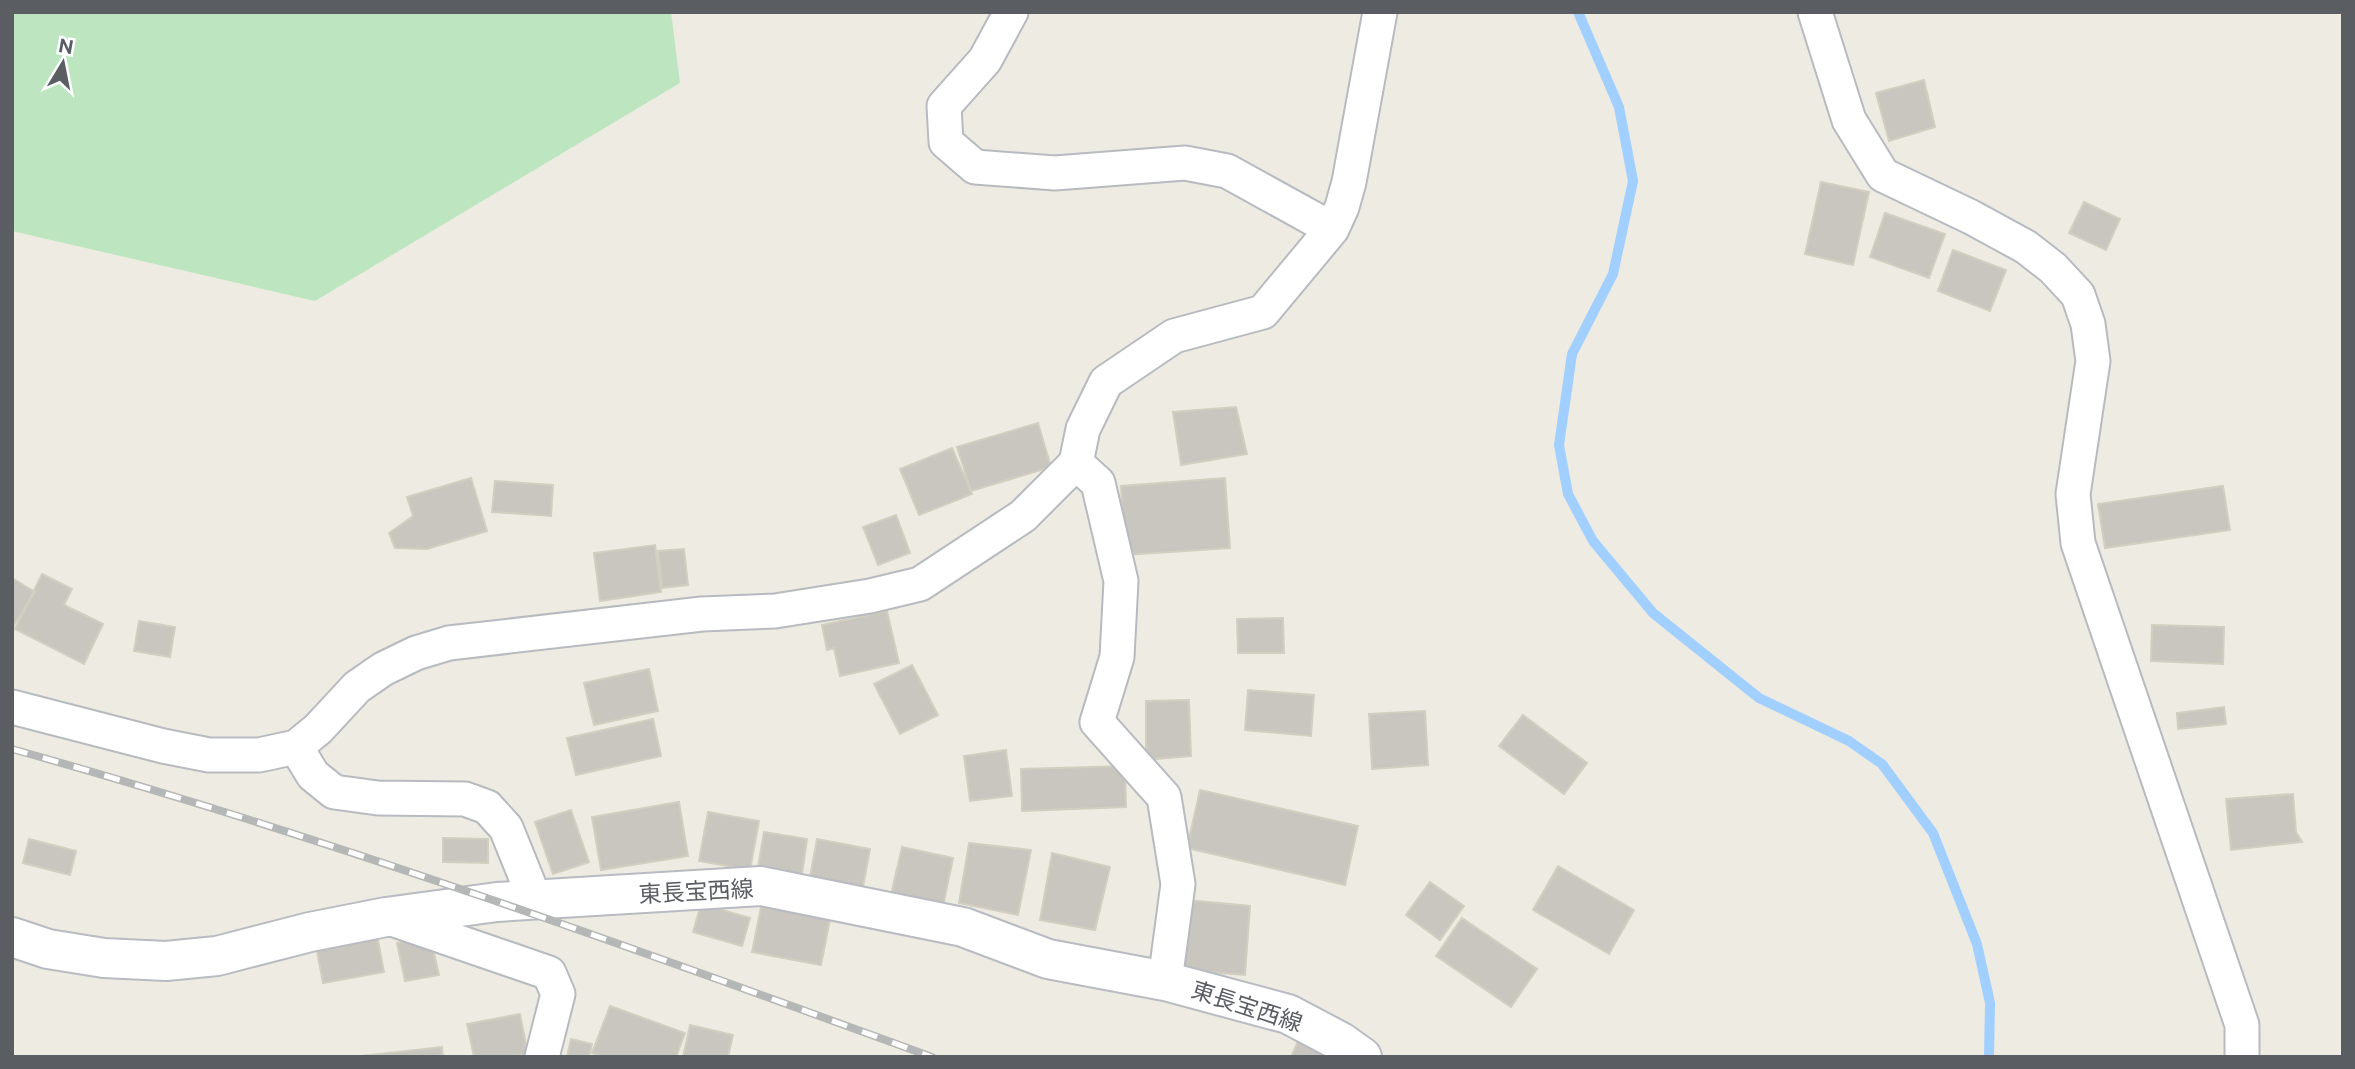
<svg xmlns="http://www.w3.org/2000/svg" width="2355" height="1069" font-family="'Public Sans','Noto Sans JP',sans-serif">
<rect width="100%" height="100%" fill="#eeece2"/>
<!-- green -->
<path fill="#bde6c0" d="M12,12H671L680,83L315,301L12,231Z"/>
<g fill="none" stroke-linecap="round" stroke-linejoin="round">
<!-- stream -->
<path stroke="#a1cfff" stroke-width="10" d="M1578,12L1619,107L1633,181L1613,274L1572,354L1559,445L1568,494L1593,541L1653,613L1759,698L1849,741L1882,764L1933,833L1977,944L1990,1003L1989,1057"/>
</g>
<!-- building -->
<path fill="#c8c6bf" stroke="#d2cec0" stroke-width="2" d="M1924,80L1935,127L1889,141L1876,93Z
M1821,182L1869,192L1853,265L1805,254Z
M2084,202L2120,219L2106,250L2069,233Z
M1885,213L1945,234L1929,278L1870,257Z
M1953,250L2006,270L1990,311L1938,291Z
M1236,407L1247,454L1181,465L1173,412Z
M1038,423L1051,467L971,491L957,447Z
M952,448L972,494L919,515L900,469Z
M471,478L487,531L427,549L395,548L389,533L413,516L407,497Z
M1225,478L1230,548L1125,555L1121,486Z
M495,481L553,485L551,516L492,512Z
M2223,486L2230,530L2105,548L2098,504Z
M896,515L910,553L878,565L863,527Z
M655,545L661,592L600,601L594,553Z
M684,549L688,585L662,588L658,551Z
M42,574L72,589L64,605L103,624L84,664L15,629Z
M12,578L35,592L12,628Z
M887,611L899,663L840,676L834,648L827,650L822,625Z
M1283,618L1284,653H1238L1237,619Z
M139,621L175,627L170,657L134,651Z
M2152,625L2224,627L2223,664L2151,661Z
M912,665L938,715L900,734L874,684Z
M649,669L658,711L594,725L584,683Z
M1248,690L1314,695L1311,736L1245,730Z
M1189,700L1191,756L1146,760V701Z
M2224,707L2226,724L2178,729L2177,713Z
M1425,711L1428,765L1372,769L1369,714Z
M1523,715L1587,763L1564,794L1499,746Z
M653,719L661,756L576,775L567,738Z
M1006,750L1012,796L970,801L964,756Z
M1125,766L1126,807L1022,811L1021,769Z
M1200,790L1358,826L1345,885L1187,848Z
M2293,794L2296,832L2302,842L2231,850L2226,799Z
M679,802L688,856L601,870L592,817Z
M571,810L589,862L553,874L535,822Z
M708,812L759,821L750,870L699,861Z
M764,832L807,839L802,874L758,867Z
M443,838L488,839V863L443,862Z
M29,839L76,851L70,875L23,863Z
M817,839L870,849L863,887L810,877Z
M969,843L1031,850L1018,915L959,903Z
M902,847L953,858L943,906L891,895Z
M1052,853L1110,867L1095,930L1040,920Z
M1558,866L1634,910L1609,954L1533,910Z
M1430,882L1464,906L1440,940L1406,915Z
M1187,900L1250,906L1245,975L1182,970Z
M701,904L750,918L742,946L693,932Z
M761,907L796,913L797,908L831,914L821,965L752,952Z
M1462,918L1537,969L1511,1007L1436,956Z
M377,935L384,972L323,983L316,946Z
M430,936L439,975L405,981L397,943Z
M610,1006L685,1033L676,1057H603L592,1053Z
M520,1014L528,1055L474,1057L467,1024Z
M690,1025L733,1035L728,1057H683Z
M571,1039L592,1044L589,1057H567Z
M1299,1039L1338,1057H1291Z
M442,1047L443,1057L361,1056Z"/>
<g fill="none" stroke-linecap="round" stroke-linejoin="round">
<!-- minor casing -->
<g stroke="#b7babf" stroke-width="37">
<path id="minor" d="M1011,12L985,60L944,106L946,142L975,167L1055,173L1185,163L1227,171L1332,229
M1815,12L1849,120L1883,175L1971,217L2026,247L2053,268L2078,295L2088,324L2093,361L2073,494L2078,543L2242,1025V1057
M12,707L163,746L209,755H259L296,747L318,729L357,687L383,669L416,653L449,643L702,614L775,611L870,596L920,584L1023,516L1076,463
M296,747L313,775L334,792L378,798L465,799L487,807L506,828L535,900
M386,917L549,973L558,994L542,1057
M1165,981L1178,884L1164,797L1097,722L1117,657L1121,581L1098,483L1076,463L1083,429L1106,382L1174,336L1263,312L1332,229L1342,207L1349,182L1380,12"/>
</g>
<!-- secondary casing -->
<g stroke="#b8bbc1" stroke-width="42">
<path id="secondary" d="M12,937L48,949L104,958L166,961L217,956L310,932L386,917L497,902L761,886L963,927L1048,959L1165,981L1288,1014L1341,1042L1362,1057"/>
</g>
<!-- minor -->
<use href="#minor" stroke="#fff" stroke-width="33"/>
<!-- secondary -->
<use href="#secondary" stroke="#fff" stroke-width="38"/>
<!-- rail casing -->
<g stroke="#b5b6b6" stroke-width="8">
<path id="rail" d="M12,749C324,836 628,946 932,1057"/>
</g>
<!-- rail -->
<use href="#rail" stroke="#fff" stroke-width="5" stroke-dasharray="16" stroke-linecap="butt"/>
</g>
<g text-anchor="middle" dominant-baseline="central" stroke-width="5" stroke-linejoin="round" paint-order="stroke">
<!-- street labels -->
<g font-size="23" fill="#5a5e63" stroke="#fff">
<text transform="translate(696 891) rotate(-3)">東長宝西線</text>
<text transform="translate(1247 1006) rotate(18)">東長宝西線</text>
</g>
</g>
<!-- border -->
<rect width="2355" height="1069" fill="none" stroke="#5a5e63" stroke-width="28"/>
<!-- north arrow -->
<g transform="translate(63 63) rotate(10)" stroke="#ffffff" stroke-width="5" paint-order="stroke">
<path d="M0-5L12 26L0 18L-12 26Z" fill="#5a5e63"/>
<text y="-10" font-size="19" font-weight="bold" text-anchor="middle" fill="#5a5e63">N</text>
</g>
</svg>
